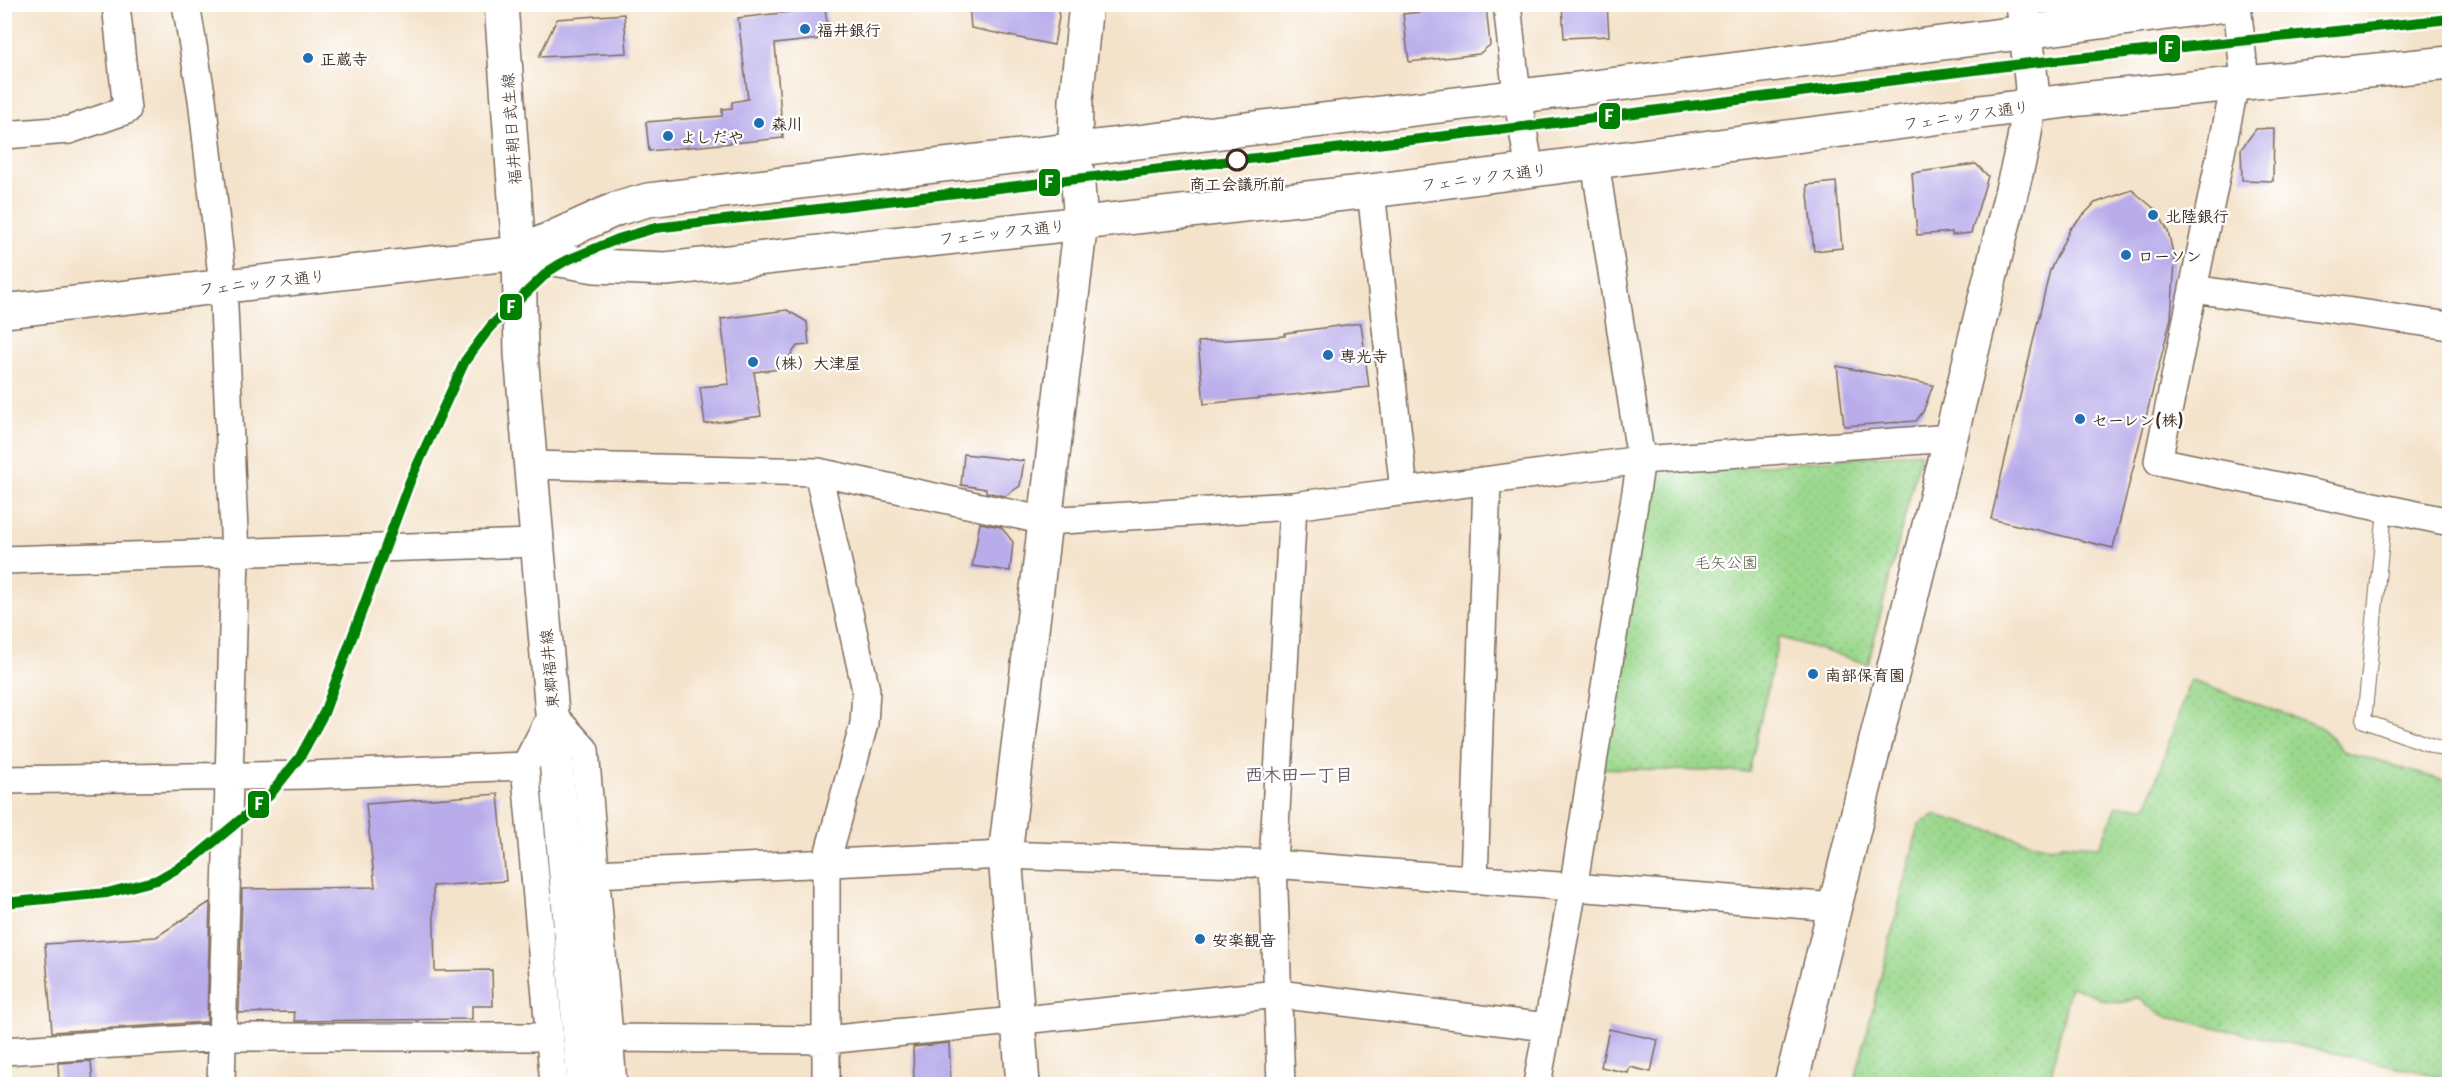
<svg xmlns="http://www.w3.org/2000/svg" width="2454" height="1089" font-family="'Playpen Sans','Klee One',sans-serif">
<defs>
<pattern id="grass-dots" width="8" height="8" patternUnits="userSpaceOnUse" patternTransform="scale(1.5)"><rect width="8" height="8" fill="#9bd88d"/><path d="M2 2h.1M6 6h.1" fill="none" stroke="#86ba79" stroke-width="1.8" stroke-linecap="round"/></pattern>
</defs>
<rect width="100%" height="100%" fill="#fff"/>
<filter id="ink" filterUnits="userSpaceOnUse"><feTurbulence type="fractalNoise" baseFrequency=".0167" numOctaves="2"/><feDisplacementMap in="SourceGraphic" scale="12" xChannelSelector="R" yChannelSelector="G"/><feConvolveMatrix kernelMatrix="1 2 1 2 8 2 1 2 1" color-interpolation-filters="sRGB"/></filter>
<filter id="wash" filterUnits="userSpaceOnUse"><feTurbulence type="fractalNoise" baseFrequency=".008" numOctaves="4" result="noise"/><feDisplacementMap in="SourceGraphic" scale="24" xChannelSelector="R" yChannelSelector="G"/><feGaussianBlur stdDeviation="1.35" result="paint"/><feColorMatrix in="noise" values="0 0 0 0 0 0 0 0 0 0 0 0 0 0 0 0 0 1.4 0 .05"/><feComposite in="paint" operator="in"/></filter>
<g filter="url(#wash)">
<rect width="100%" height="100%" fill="#f4e3cb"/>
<!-- grass -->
<path fill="url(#grass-dots)" stroke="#6b8156" stroke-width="1.5" d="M1921,452L1868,664L1779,637L1749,772L1592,768L1648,475Z
M2190,680L2321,727L2343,751L2449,782V1078L2167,1017L2148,1006L2138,997C2105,1012 2101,994 2070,986L2049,1084H1854L1919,824L1936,815L2051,848L2063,844L2100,846L2117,806L2144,807L2148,804Z"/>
<g id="blocks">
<!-- building -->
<path fill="#b8acea" d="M969,4H1057L1059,17L1054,45L971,28Z
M1562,4H1607L1609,36L1564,38Z
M1486,5L1490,45L1479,54L1409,62L1403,14Z
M825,8L829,38L775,44L783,138L649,151L646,122L722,116V109L732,108V102L748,99L738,18Z
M624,14L627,53L539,57L557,19Z
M2274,128L2273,181L2242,180L2241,149L2256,129Z
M1976,164L1988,176L1971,233L1952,235V232L1917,235L1912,173Z
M1836,182L1842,248L1814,251L1807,185Z
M2132,190L2157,211L2168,231L2175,262L2171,318L2113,548L1991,519L2050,270L2070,229L2095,203Z
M787,310L807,322L809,345L797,346L781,369L754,372L761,416L705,424L700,387L729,384L721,319Z
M1361,323L1369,387L1204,404L1198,342L1285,336V333Z
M1837,366L1933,385L1923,412L1916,421L1844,426Z
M964,454L1024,461L1020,486L1005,496L986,492V489L961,485Z
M980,523L1001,527L1013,542L1010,571L972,566Z
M498,794L506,881L433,886L435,971L492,970L493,1006H472V1019L295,1021L294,1012L239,1013L242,889L375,887L366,804Z
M210,902L207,1022L52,1032L45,944L156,937Z
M1609,1029L1658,1040L1651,1072L1630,1067L1628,1073L1601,1067Z
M949,1043L951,1084H914L913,1047Z
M91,1061L93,1084H59L58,1063Z"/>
</g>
</g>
<g filter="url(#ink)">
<use href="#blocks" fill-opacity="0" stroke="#7c6b5b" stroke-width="1.5"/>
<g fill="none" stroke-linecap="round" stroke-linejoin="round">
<!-- lane casing -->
<g stroke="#7c6b5b" stroke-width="16">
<path id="lane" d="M2385,510L2364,721L2450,752"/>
</g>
<!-- street casing -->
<g stroke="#7c6b5b" stroke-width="30">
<path id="street" d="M186,4L202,99L223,285L235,554L221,1084
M1507,4L1517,96L1530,171
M2237,4L2245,82
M2235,84L2158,461L2450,522
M4,135L69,130L127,110L116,4
M1371,191L1404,491
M2193,289L2450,326
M531,465L818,472L1046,521L1293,506L1641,460L1952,438
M818,472L866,690L864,724L826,863V1084
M4,560L536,543
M4,780L310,775L525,766
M595,874L1005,855L1273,864L1835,907
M1474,880L1487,481
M609,1038L826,1040L1278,994L1547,1027
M4,1051L223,1037H550
M554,1084L525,766L552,714L585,750L613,1084
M1281,1084L1273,864L1293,506
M1537,1084L1573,889L1641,460L1595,162"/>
</g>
<!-- secondary casing -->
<g stroke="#7c6b5b" stroke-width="36">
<path id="secondary" d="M4,311L519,253L521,354L584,1084
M1023,1084L1005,855L1081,222L1075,149L1076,100L1086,4
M1791,1084L2023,145L2032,88L2023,4"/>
</g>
<!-- primary casing -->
<g stroke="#7c6b5b" stroke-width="36">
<path id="primary" d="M501,4L519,253
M519,253L595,266L666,269L1371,191L2081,99L2450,63
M519,253L616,209L648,200C1177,137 1705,77 2233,4"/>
</g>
<!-- lane -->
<use href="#lane" stroke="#fff" stroke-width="14"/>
<!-- street -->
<use href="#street" stroke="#fff" stroke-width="27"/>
<!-- secondary -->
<use href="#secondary" stroke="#fff" stroke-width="33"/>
<!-- primary -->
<use href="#primary" stroke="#fff" stroke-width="33"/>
<!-- rail-1 casing -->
<g stroke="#fff" stroke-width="15">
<path id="rail-1" d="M4,903L107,893L157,880L192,860L269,796L300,757L324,713L410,481L465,361L491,326L549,271L565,261L618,239L655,228L1523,127L2030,63L2450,19"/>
</g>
<!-- rail-1 -->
<use href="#rail-1" stroke="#008000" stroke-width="10"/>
</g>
</g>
<!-- markers -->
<g fill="#1f6fb2" stroke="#fff" stroke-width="2">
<circle cx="805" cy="29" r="6"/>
<circle cx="308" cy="58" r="6"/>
<circle cx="759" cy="123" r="6"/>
<circle cx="668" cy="136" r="6"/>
<circle cx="2153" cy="215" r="6"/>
<circle cx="2126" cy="255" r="6"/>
<circle cx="1328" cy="355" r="6"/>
<circle cx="753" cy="362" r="6"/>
<circle cx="2080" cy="419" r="6"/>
<circle cx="1813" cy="674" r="6"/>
<circle cx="1200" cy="939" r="6"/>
</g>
<circle fill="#fff" stroke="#3b2a1e" stroke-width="3" cx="1237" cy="160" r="10"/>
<g text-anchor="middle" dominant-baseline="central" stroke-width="4.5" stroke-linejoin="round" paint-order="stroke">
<!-- poi labels -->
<g font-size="16" font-weight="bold" fill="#3b2a1e" stroke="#fff" text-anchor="start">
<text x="817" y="29">福井銀行</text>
<text x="320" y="58">正蔵寺</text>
<text x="771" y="123">森川</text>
<text x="680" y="136">よしだや</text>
<text x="2165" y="215">北陸銀行</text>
<text x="2138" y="255">ローソン</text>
<text x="1340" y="355">専光寺</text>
<text x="765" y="362">（株）大津屋</text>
<text x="2092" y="419">セーレン(株)</text>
<text x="1825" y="674">南部保育園</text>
<text x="1212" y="939">安楽観音</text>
</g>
<!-- street labels -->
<g font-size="16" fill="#3b2a1e" stroke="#fff">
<text transform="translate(1966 114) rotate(-8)">フェニックス通り</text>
<text transform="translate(510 129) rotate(-94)">福井朝日武生線</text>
<text transform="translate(1484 176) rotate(-7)">フェニックス通り</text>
<text transform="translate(1002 231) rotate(-6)">フェニックス通り</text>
<text transform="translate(262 281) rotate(-6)">フェニックス通り</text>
<text transform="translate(548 669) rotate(-95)">東郷福井線</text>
</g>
<!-- stop labels -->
<g font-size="16" font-weight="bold" fill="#3b2a1e" stroke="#fff">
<text x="1237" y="183">商工会議所前</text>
</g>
<!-- park labels -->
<g font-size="16" fill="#585e3f" stroke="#fff">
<text x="1726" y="561">毛矢公園</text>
</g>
<!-- neighbourhood labels -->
<g font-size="18" font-weight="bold" fill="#675865" stroke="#fff">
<text x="1299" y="773">西木田一丁目</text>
</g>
</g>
<g stroke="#fff" stroke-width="2">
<rect x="2158" y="34" width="23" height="29" rx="6" fill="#008000"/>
<rect x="1598" y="102" width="23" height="28" rx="6" fill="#008000"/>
<rect x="1038" y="168" width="23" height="29" rx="6" fill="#008000"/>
<rect x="499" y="293" width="24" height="28" rx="6" fill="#008000"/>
<rect x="247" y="790" width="23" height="29" rx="6" fill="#008000"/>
</g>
<g font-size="16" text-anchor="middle" font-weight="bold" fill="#fff">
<text x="2169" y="54">F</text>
<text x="1609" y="122">F</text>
<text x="1049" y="188">F</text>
<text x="511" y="313">F</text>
<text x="259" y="810">F</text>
</g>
<!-- margin -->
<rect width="2454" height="1089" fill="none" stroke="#fff" stroke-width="24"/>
</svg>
